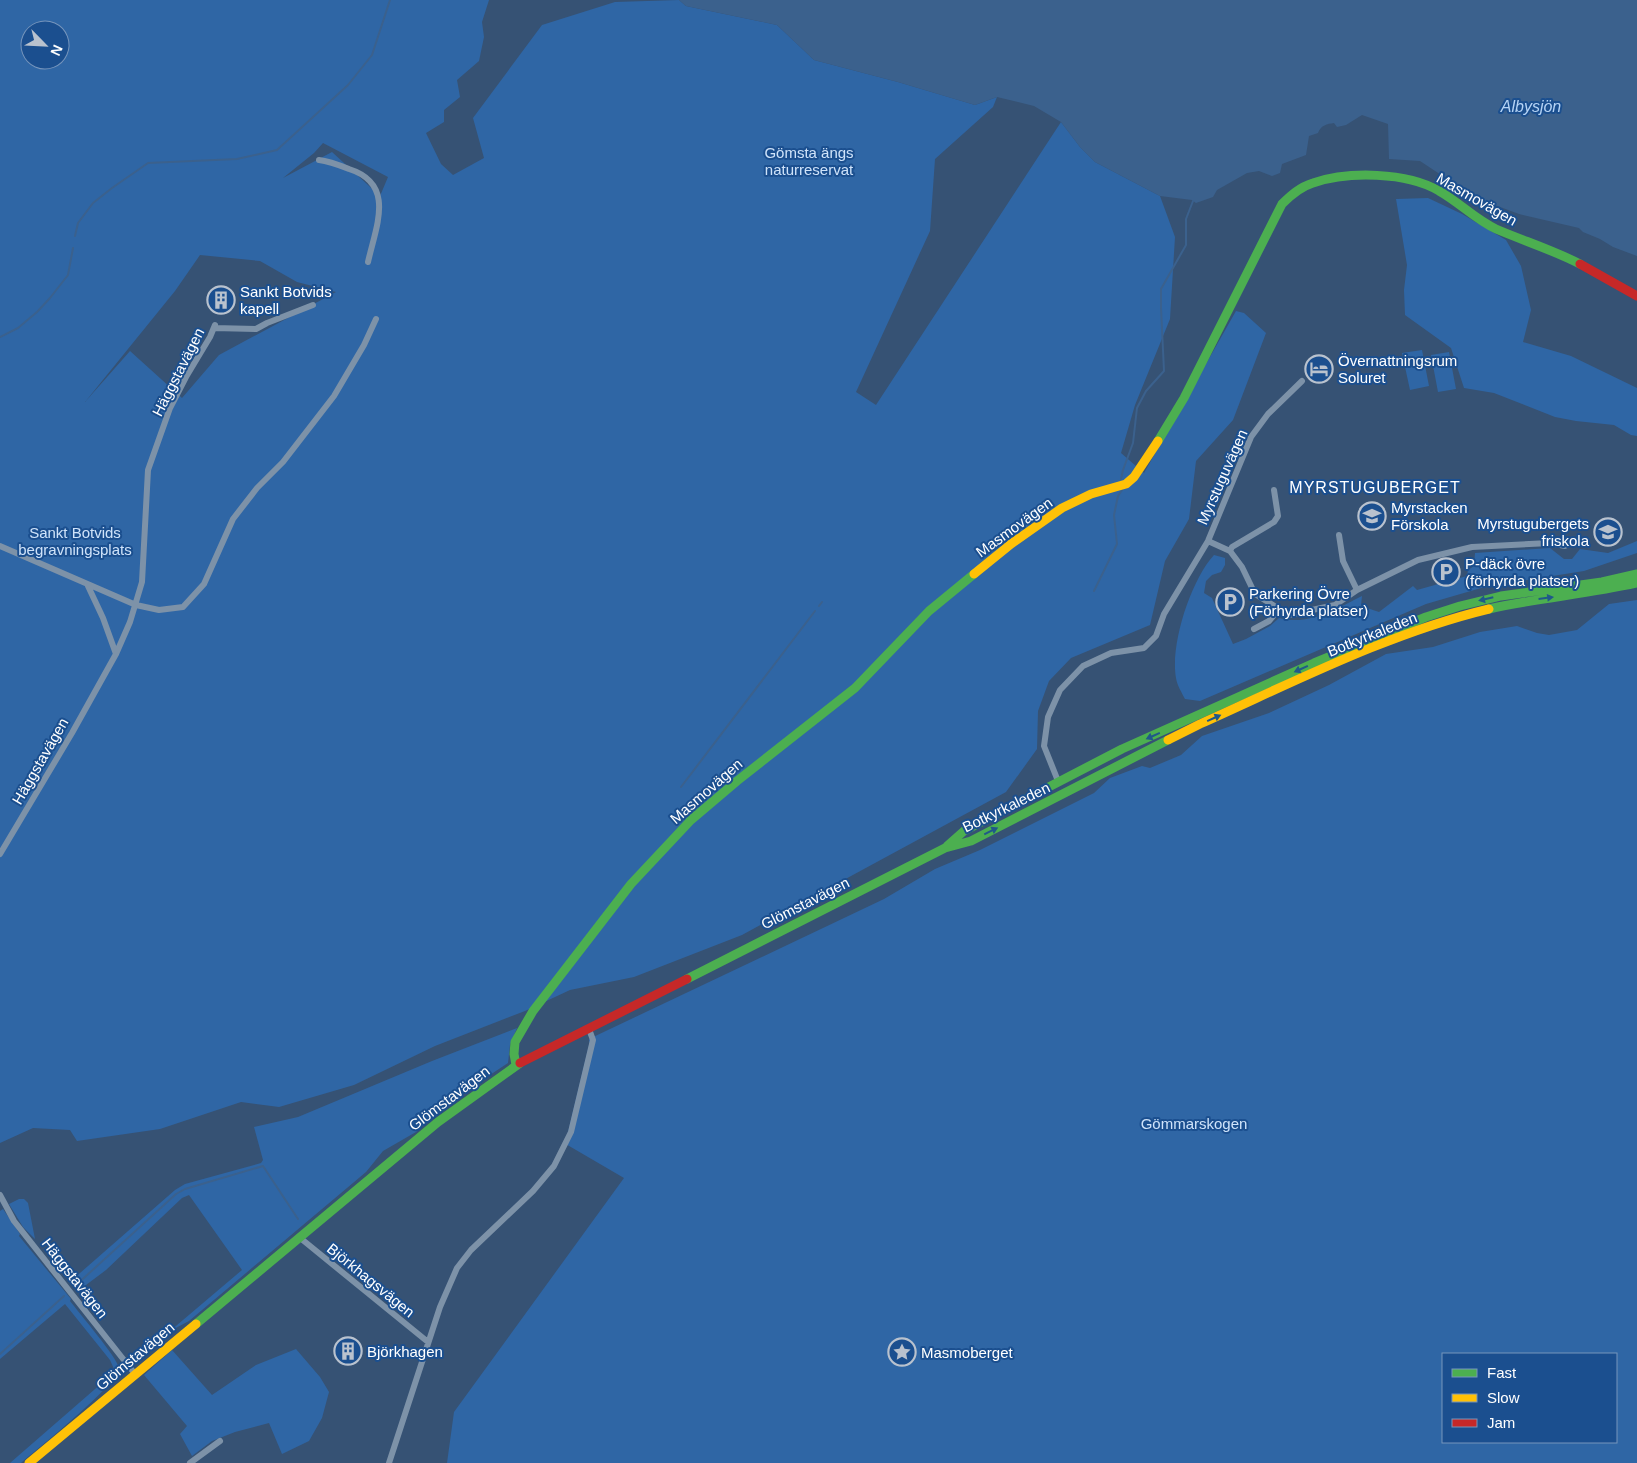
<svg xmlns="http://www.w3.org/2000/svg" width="1637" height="1463" font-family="Helvetica,sans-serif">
<rect width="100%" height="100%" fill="#365274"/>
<!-- green -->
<path fill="#2f66a5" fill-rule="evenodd" d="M0,0H489L482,22L484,37L479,61L457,80L460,97L444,110V122L426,133L441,164L453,175L484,158L473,118L542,25L615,2L679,0L686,6L777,25L814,60L898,82L975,105L997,97L993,107L935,159L930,231L856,392L876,405L1061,122L1080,147L1095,162L1160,196L1175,237L1170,319L1135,405L1121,453L1144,473L1236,311L1244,313L1266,333L1233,420L1196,461L1189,519L1165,561L1150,625L1071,658L1049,681L1038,711L1037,749L1006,792L742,935L634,977L570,990L525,1011L435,1046L354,1085L279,1107L241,1102L160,1129L77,1141L70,1130L33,1128L0,1143ZM30,30H60V60H30ZM323,143L388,177L380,196L332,152L283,178L314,153ZM200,255L260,261L297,282L336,292L219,355L182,398L130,351L85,402L175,291Z
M1428,198L1462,214L1506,240L1521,266L1531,310L1523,342L1571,356L1637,388V436L1631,435L1614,425L1576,421L1555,417L1494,393L1464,388L1451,348L1405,315L1404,290L1407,265L1396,199Z
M1422,350L1429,386L1410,390L1402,353Z
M1449,352L1456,389L1438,392L1431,355Z
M1637,541V553L1584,571L1488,586L1426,604L1200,701L1185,699C1182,693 1177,685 1176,678C1170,644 1191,580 1214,555L1225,558V565L1221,572L1212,575L1206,581L1204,593L1212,598L1233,644L1246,639L1270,626L1279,618C1309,626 1336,609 1362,596L1361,606L1379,612L1413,586L1417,590L1467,576L1468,570L1474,566L1475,553L1550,548L1564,559H1572L1580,549L1608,553Z
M1637,600V1463H447L454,1412L624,1178L564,1143L568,1132L589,1045V1039L884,899L935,869L980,850L1094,793L1110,778L1142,766L1150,768L1181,755L1202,736L1269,713L1329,685L1386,654L1433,647L1480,632L1517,626L1537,633L1549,635L1577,630L1609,604ZM1443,1354H1616V1442H1443Z
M517,1028L510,1045L508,1063L446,1104L416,1132L383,1151L366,1172L189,1321L170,1331L242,1270L189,1195L182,1198L106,1270L82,1288L75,1285L73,1280L80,1273L175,1190L185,1184L261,1163L263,1160L254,1127L298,1117L432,1061Z
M19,1199H24L28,1203L35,1239L23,1227L9,1204Z
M3,1209L20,1234L19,1236L71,1299L70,1301C79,1313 117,1357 119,1368C121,1382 36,1450 21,1463H10L110,1376L114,1369L110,1360L65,1304L0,1359V1211Z
M296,1349L320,1377L329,1392L322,1418L309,1441L282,1454L269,1423L235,1432L212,1441L192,1456L180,1434L187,1426L144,1375L172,1350L212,1395L256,1365Z"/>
<!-- water -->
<path fill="#3b618d" d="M679,0H1637V256L1613,247L1600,239L1583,232L1579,228L1519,214L1476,198L1420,161L1389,159L1388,124L1362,115L1346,125L1337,127L1334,123C1327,124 1321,125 1318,133L1309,136L1306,155L1282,164L1280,173L1272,176L1259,171L1247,173L1217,190L1213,197L1196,203L1192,200L1160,196L1095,162L1080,147L1061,122L1034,106L997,97L975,105L898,82L814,60L777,25L686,6Z"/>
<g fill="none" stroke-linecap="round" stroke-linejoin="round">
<!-- stream -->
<path stroke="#3b618d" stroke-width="2" d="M75,236L78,223L93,203L112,188L148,163L237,159L277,150L348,85L372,55L390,0
M0,337L18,328L37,312L50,298L68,275L73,248
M1121,479L1123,470L1133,443L1137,408L1146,391L1164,371L1161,308V289L1186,245V219L1193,201
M1094,591L1117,544L1114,515L1118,496L1122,490
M819,606L822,602
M681,787L815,611
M74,1287L176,1194L185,1189L263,1166L298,1219
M0,1354L64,1296"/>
<!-- street -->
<path stroke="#7d92a8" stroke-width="6" d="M319,160C329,161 339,165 349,169C396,184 376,226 368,262
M214,328L256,329L267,323L313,305
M1339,535L1343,561L1357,590
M1208,541L1230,551L1242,567L1255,594L1289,615L1335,605L1357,590L1418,560L1472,547L1550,543L1565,546
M0,546L136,605L159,610L183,607L204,584L233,519L257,488L283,462L334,396L364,345L376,319
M1230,551L1232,547L1274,522L1278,516L1274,490
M88,586L103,618L116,654
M1254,629L1269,621L1279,609
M1058,781L1044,746L1048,717L1060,690L1083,666L1111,653L1144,648L1156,636L1164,614L1208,541L1251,437L1268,414L1302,381
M0,854L72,733L116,654L130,622L142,582L148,470L170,408L186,377L210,337L215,325
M0,1195L14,1221L135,1374
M299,1237L428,1342
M190,1463L220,1441
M389,1463L440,1307L457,1268L471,1250L533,1191L554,1166L571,1132L593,1040L589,1029"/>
<!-- fast -->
<path stroke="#4caf50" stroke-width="9" d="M1158,441L1184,398L1282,204C1291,195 1300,187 1313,183C1348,171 1407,172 1439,191C1459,202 1476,220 1496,229C1524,241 1553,250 1580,264
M1489,609C1538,598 1588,594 1637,583
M947,846L964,831L1122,749L1314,663L1426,617L1460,606L1501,596L1602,582L1637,574
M687,979L945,848L971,841L1168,740
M516,1065L514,1054L515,1042L533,1011L631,884L691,820L737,781L855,688L929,611L974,574
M196,1324L438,1122L520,1063"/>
<!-- slow -->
<path stroke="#ffc107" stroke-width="9" d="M974,574L1011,544L1062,508L1091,494L1126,484L1134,477L1158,441
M1168,740L1200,724C1294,682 1389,633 1489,609
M29,1463L196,1324"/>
<!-- jam -->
<path stroke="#c62828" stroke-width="9" d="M1580,264L1637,296
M520,1063L687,979"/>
</g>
<!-- one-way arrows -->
<defs><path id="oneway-solid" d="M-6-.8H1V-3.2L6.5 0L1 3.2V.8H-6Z" transform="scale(1.25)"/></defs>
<g fill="#205989">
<use href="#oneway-solid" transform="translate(1546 598) rotate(-7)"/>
<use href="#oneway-solid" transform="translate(1486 599) rotate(167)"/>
<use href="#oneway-solid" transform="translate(1301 669) rotate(156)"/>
<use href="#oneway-solid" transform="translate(1214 718) rotate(-24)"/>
<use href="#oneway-solid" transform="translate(1153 736) rotate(156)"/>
<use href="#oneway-solid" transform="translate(991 831) rotate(-26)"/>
</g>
<!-- icons -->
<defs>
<g id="building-ring" transform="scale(1.4375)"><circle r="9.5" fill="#1b4f8f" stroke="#b9c2ce" stroke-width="1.5"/><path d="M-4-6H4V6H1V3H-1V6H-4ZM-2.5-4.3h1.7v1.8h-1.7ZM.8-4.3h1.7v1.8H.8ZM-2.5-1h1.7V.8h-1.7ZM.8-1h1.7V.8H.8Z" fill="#b9c2ce"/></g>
<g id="hotel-ring" transform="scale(1.4375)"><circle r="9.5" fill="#1b4f8f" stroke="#b9c2ce" stroke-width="1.5"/><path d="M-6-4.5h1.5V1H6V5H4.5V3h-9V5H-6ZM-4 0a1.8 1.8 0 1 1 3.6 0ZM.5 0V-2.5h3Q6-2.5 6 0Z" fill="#b9c2ce"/></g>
<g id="school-ring" transform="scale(1.4375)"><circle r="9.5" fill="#1b4f8f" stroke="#b9c2ce" stroke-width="1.5"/><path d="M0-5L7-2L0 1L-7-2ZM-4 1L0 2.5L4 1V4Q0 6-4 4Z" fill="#b9c2ce"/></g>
<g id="parking-ring" transform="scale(1.4375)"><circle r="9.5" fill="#1b4f8f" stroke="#b9c2ce" stroke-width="1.5"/><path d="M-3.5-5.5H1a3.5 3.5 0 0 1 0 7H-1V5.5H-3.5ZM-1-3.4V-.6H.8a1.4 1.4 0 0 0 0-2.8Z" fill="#b9c2ce"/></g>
<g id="sight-ring" transform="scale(1.4375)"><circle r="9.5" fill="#1b4f8f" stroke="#b9c2ce" stroke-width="1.5"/><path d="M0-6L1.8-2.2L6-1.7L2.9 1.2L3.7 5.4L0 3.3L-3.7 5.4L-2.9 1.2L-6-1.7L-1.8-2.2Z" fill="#b9c2ce"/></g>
</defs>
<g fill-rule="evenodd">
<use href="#building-ring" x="221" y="300"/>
<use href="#hotel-ring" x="1319" y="369"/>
<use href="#school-ring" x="1372" y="516"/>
<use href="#school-ring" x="1608" y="532"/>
<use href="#parking-ring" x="1446" y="572"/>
<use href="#parking-ring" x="1230" y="602"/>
<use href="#building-ring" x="348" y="1351"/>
<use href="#sight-ring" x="902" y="1352"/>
</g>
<g text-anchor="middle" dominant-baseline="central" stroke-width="4" stroke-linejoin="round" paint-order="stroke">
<!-- park labels -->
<g font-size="15" fill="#cfe3fa" stroke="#1b4f8f">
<text x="809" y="152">Gömsta ängs<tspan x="809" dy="17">naturreservat</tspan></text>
<text x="75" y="532">Sankt Botvids<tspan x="75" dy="17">begravningsplats</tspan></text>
<text x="1194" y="1123">Gömmarskogen</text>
</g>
<!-- street labels -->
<g font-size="15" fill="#fff" stroke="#1b4f8f">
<text transform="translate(1477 199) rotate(30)">Masmovägen</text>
<text transform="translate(178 372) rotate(-63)">Häggstavägen</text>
<text transform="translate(1222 477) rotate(-66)">Myrstuguvägen</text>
<text transform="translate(1014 527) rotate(-36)">Masmovägen</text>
<text transform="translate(1372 634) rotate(-22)">Botkyrkaleden</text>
<text transform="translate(40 761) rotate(-60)">Häggstavägen</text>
<text transform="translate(706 791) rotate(-41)">Masmovägen</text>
<text transform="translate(1006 807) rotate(-26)">Botkyrkaleden</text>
<text transform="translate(805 903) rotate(-27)">Glömstavägen</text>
<text transform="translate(449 1098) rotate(-37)">Glömstavägen</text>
<text transform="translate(75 1278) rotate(52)">Häggstavägen</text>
<text transform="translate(371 1280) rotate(39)">Björkhagsvägen</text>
<text transform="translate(135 1356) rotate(-40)">Glömstavägen</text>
</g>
<!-- poi labels -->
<g font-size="15" fill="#fff" stroke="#1b4f8f" text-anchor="start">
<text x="240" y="291">Sankt Botvids<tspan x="240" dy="17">kapell</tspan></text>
<text x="1338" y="360">Övernattningsrum<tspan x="1338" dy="17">Soluret</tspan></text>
<text x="1391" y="507">Myrstacken<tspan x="1391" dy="17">Förskola</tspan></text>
<text x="1589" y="523" text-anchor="end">Myrstugubergets<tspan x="1589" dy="17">friskola</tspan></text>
<text x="1465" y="563">P-däck övre<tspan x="1465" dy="17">(förhyrda platser)</tspan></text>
<text x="1249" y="593">Parkering Övre<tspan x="1249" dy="17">(Förhyrda platser)</tspan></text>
<text x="367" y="1351">Björkhagen</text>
<text x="921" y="1352">Masmoberget</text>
</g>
<!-- water labels -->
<g font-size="16" font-style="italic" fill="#b5d3f5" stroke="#1b4f8f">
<text x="1531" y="106">Albysjön</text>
</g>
<!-- neighbourhood labels -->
<g font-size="16" letter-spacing="1" fill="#fff" stroke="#1b4f8f">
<text x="1375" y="487">MYRSTUGUBERGET</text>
</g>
</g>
<!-- legend -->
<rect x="1442" y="1353" width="175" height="90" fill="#1b4f8f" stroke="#7695bc"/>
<rect x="1452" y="1369" width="25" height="8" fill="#4caf50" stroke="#7695bc"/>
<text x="1487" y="1378" font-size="15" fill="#ffffff">Fast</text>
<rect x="1452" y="1394" width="25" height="8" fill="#ffc107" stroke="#7695bc"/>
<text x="1487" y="1403" font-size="15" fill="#ffffff">Slow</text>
<rect x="1452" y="1419" width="25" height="8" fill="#c62828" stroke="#7695bc"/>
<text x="1487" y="1428" font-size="15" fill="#ffffff">Jam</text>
<!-- north arrow -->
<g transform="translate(45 45) rotate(114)"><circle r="24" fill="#1b4f8f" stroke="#7695bc"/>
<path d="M0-4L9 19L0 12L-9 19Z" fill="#b9c2ce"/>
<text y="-8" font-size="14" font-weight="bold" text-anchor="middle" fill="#ffffff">N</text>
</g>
</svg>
